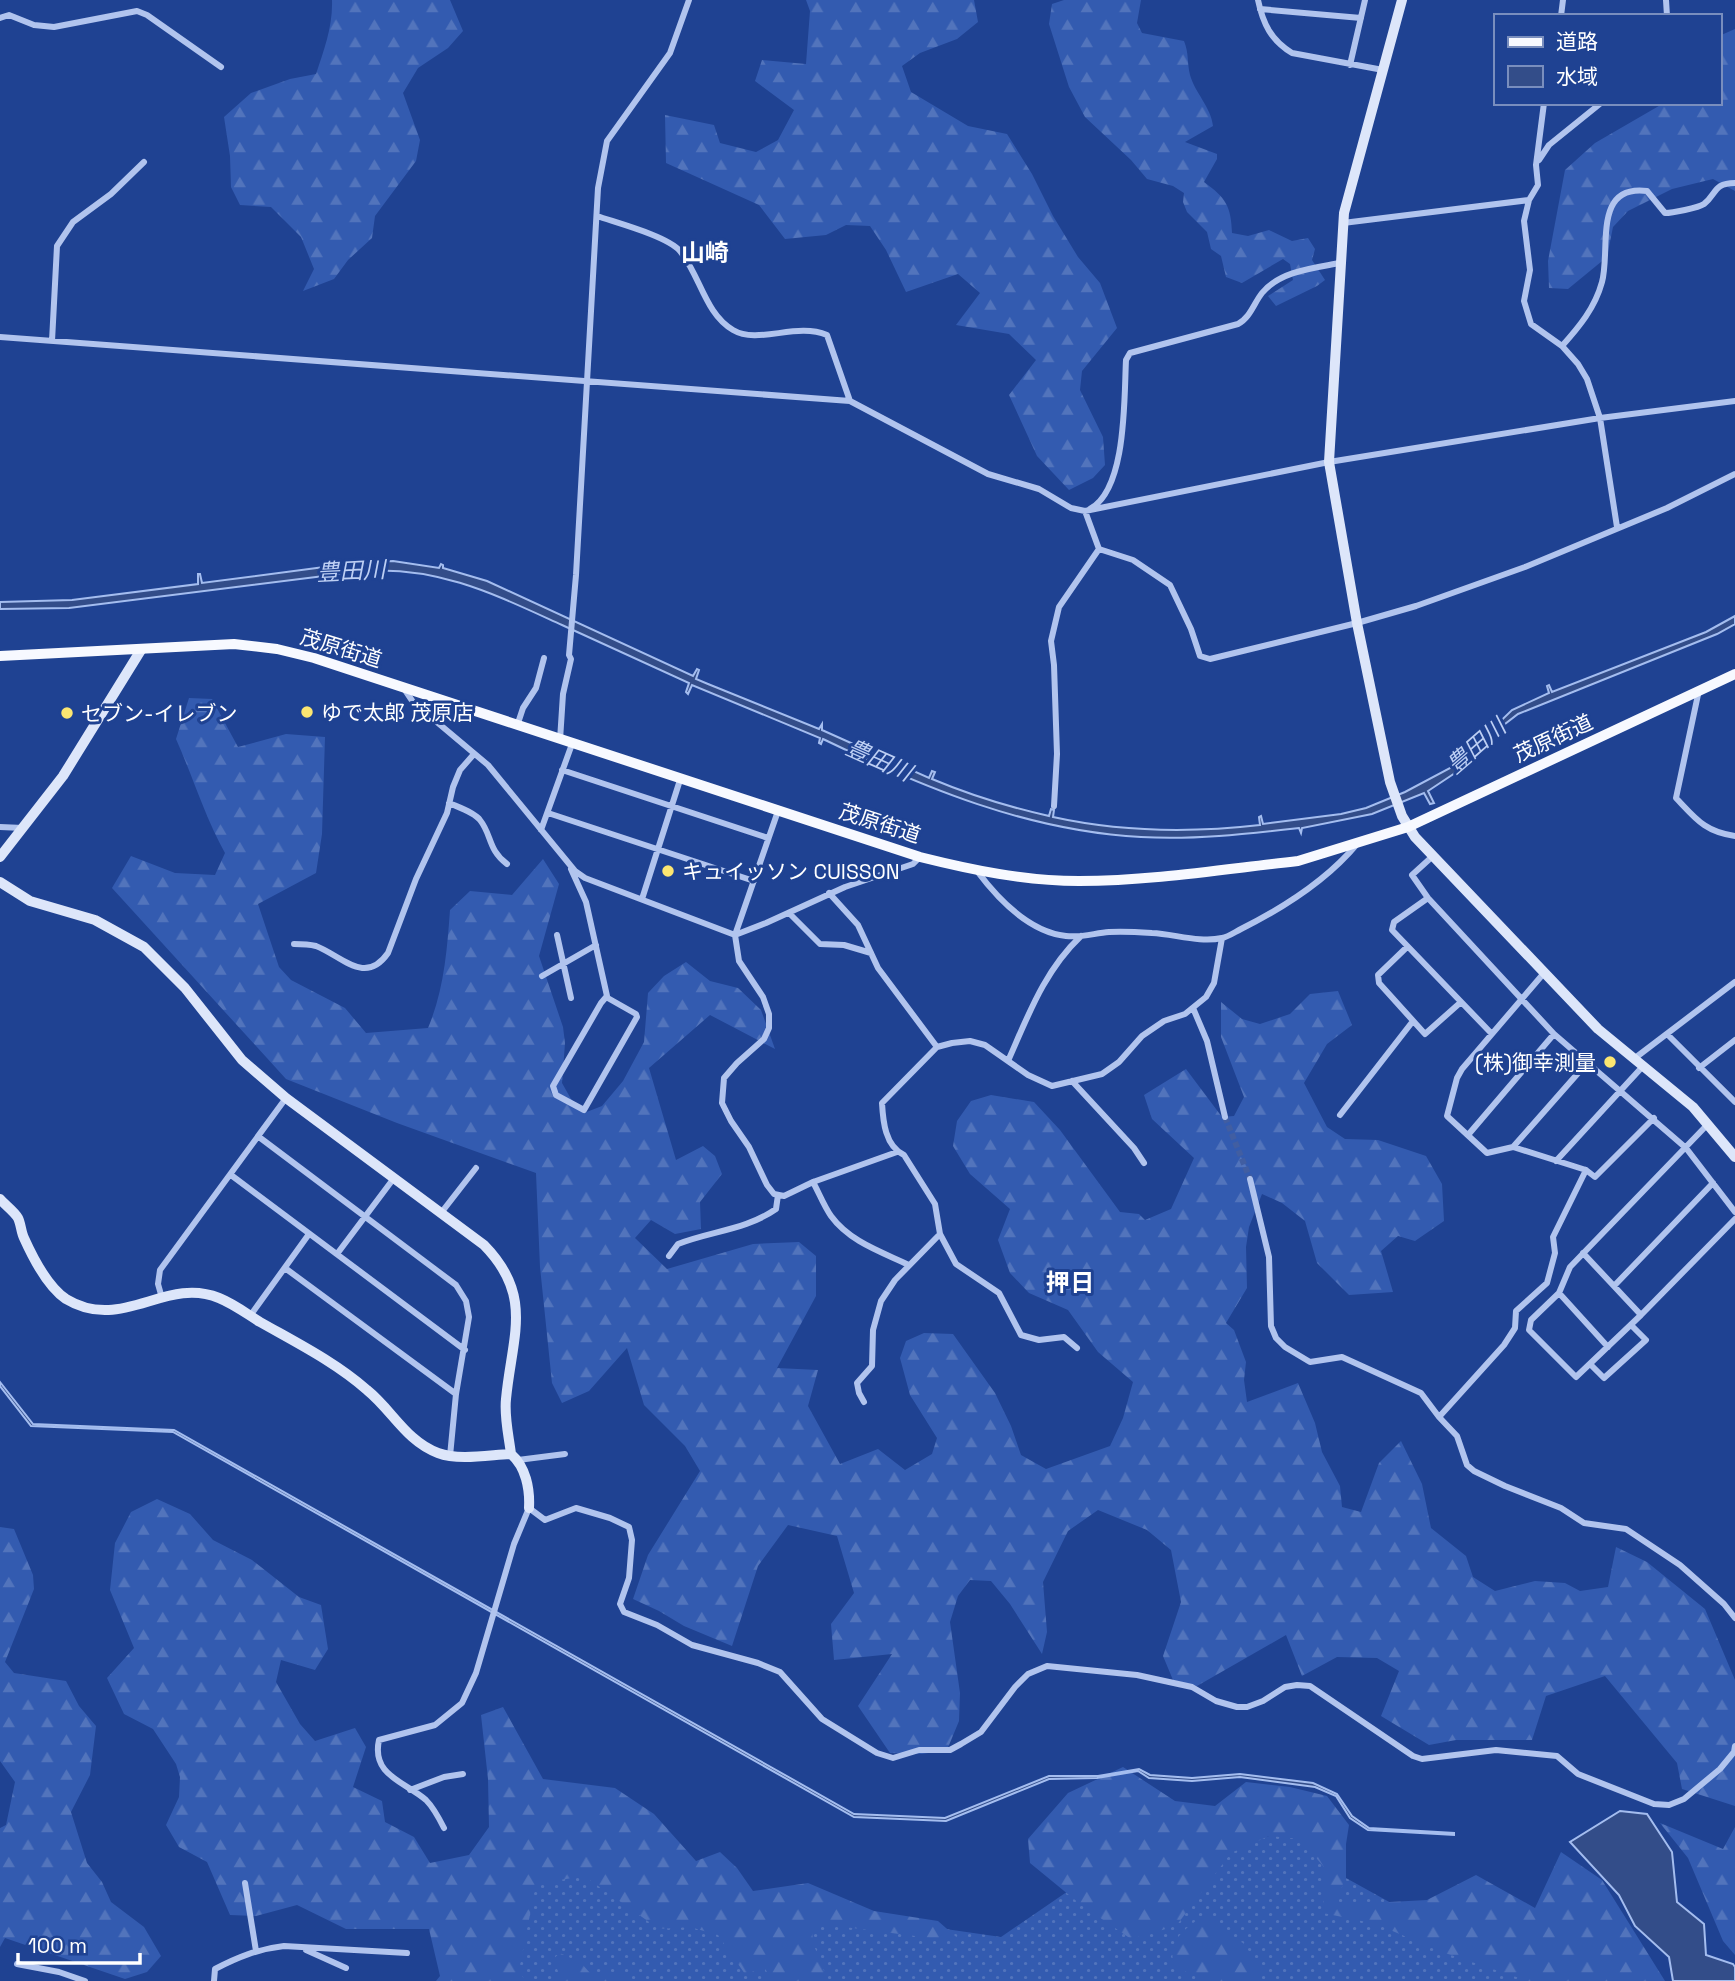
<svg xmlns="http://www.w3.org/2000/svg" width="1735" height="1981" font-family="'Space Grotesk','Noto Sans JP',sans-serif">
<defs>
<pattern id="grass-dots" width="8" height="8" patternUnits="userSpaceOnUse" patternTransform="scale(1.75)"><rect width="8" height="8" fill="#335bb0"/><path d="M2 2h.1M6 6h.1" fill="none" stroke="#5274bc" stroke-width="1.8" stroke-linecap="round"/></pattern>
<pattern id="forest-firs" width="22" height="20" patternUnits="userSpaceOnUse" patternTransform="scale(1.75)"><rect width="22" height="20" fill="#335bb0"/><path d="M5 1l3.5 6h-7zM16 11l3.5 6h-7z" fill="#5274bc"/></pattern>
</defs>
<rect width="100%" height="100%" fill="#1f4292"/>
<!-- grass -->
<path fill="url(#grass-dots)" d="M1304,1827L1346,1878L1532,1981H510L529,1871L579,1865L821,1911L1001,1937L1074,1887Z"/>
<!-- forest -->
<path fill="url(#forest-firs)" d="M332,0H450L463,31L448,48L418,68L403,93L420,140L416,161L375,216L372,238L348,260L334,279L303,291L314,269L301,237L271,207L240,205L231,187L230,156L224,117L251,93L290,79L316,74C324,50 333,26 332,0Z
M806,0H974L978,22L957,39L920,53L902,66L911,92L968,126L1007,134L1032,174L1053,216L1078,257L1100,283L1117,328L1082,371L1080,390L1103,437L1105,465L1093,478L1069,490L1037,456L1009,395L1036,360L1009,334L956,325L980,293L958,274L906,292L886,250L870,226L846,225L826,235L785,239L759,205L666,163L665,115L714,125L720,143L756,152L778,140L794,110L755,81L762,60L806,64L810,11Z
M1064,0H1141L1137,23L1142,33L1184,41C1189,53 1187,63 1190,75C1195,93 1211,107 1213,126L1185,142L1217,154V159L1204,182C1226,198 1231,206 1232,233L1248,236L1269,230L1292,241L1308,238L1315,249L1312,260L1325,280L1317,286L1276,306L1268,296L1293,280L1290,264L1283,259L1242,283L1226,277L1221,256L1211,249L1207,232L1187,212L1183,202L1184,193L1173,186L1147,179L1131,160L1085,117L1069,87L1049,24L1052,4Z
M1735,29V191L1713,179L1672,189L1628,211L1613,227L1607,257L1568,289L1549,288L1548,261L1565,170L1595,143L1664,103H1719V36Z
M189,698L212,699L238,747L286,734L325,737L322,834L316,873L258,904L279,967L291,980L345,1008L366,1033L428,1028C444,990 447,951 450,910L470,891L512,895L543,859L559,884L539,956L563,1027L565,1043L562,1083L571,1099L584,1113L602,1106L623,1081L644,1042L648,993L664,976L686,962L710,981L738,988L761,1010L775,1049L710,1015L649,1068L676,1160L703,1146L715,1156L722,1174L700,1202L701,1229L675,1234L651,1220L635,1238L667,1269L753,1244L799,1242L816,1256V1296L777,1368L818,1370L808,1406L840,1464L878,1449L905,1470L932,1454L937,1438L910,1395L900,1358L906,1341L924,1333L953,1334L995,1393L1011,1426L1021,1455L1046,1469L1110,1446L1123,1418L1133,1382L1098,1352L1068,1310L1029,1293L1010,1273L998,1240L1010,1209L970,1174L953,1146L957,1121L971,1101L991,1095L1034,1102L1060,1130L1120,1212L1139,1214L1145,1220L1171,1209L1194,1158L1152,1119L1144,1095L1186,1069L1222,1117L1234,1116L1244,1097L1221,1037V1002L1242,1019L1260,1024L1290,1014L1310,994L1338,991L1352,1025L1327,1044L1304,1083L1327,1127L1345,1139L1378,1140L1426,1156L1442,1184L1444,1221L1415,1241L1398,1236L1381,1251L1393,1292L1349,1295L1317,1263L1305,1221L1282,1203L1262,1194L1249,1227L1246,1247L1247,1288L1226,1323L1234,1330L1246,1362L1244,1380L1247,1402L1298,1383L1315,1423L1322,1452L1340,1486L1342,1507L1361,1512L1379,1463L1401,1441L1422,1484L1431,1528L1466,1556L1473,1577L1495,1591L1535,1581L1565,1583L1580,1591L1608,1587L1616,1547L1647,1562L1705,1609L1735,1680V1806L1682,1789L1677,1763L1605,1676L1546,1696L1532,1740H1456L1429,1745L1381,1716L1399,1671L1377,1658L1337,1657L1302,1676L1286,1635L1197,1686L1173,1680L1163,1656L1181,1602L1171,1550L1147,1530L1098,1510L1068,1531L1043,1582L1047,1632L1042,1654L1010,1604L991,1581L970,1580L958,1596L950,1622L960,1693L959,1721L947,1750L922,1754L890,1753L858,1706L892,1654L834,1660L831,1624L854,1593L837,1536L788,1525L758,1566L732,1646L684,1626L659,1611L633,1599L648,1555L700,1471L685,1446L644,1405L627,1348L589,1391L562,1403L552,1383L540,1267L536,1173L397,1123L286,1079L112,888L131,856L175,873L215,875L225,853C205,817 193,777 176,739Z
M157,1499L190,1514L213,1540L252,1560L299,1597L321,1605L328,1649L315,1670L281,1660L276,1682L300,1724L315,1741L355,1728L366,1747L353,1787L382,1801L385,1822L414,1837L430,1863L469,1855L489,1827L488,1779L481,1715L503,1707L543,1779L615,1788L654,1814L696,1861L720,1852L737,1868L753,1891L808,1883L874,1911L938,1921L962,1942L821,1924L812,1928L813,1943L828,1981H771L765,1968L745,1974L718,1935L690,1927L659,1929L584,1876L536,1884L519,1970L525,1981H436L440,1976L429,1929H346L297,1905L256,1916L230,1915L207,1862L179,1847L166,1825L179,1797L180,1777L176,1764L153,1729L124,1714L107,1678L134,1648L110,1590L115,1543L131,1512Z
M0,1527L14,1529L33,1575L34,1589L5,1662L14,1673L66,1681L79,1706L96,1726L90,1775L71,1812L87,1863L102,1882L111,1902L144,1927L161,1956L147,1972L125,1979L5,1938L0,1947V1828L6,1825L15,1782L0,1761Z
M1123,1767L1175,1801L1215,1806L1246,1782L1290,1787L1327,1796L1349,1825L1346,1844V1878L1334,1905L1427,1900L1476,1875L1535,1908L1561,1852L1602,1880L1665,1981H1528L1442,1952L1376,1924L1323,1913L1324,1867L1300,1839L1269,1836L1231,1853L1176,1926L1131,1939L1080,1904L1030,1863L1028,1839L1068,1793Z
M1660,1823L1723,1849L1735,1827V1955L1723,1941L1688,1858Z
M1197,1920H1213L1218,1930L1243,1943L1263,1971L1258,1981H1205L1174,1966C1168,1943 1180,1933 1197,1920Z
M560,1953L581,1963L590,1973H618L631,1981H562L553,1959Z"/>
<!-- water -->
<path fill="#334d89" stroke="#a4bdef" stroke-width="2" d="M393,561L439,568L441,564L443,565V568L487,581L693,676L697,669L699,670L696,679L708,684L819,729L822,724V730L929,778L932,771L935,772L932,779C970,795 1009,807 1049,816L1051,809L1054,810L1053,817C1121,832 1190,833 1260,825L1259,817L1261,816L1263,824L1341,814L1366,808L1405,792L1454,766L1512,710L1549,693L1547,686L1549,685L1552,692L1706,632L1735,616V624L1717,634L1518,714L1505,724L1467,765L1428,791L1434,803L1430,804L1424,793L1372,814L1302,828L1301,833L1299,828C1246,834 1194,840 1141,837C1028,831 924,788 823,739L821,744L819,743L820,738L692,685L688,694L686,692L689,683C647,664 605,645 562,625C496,595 439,566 364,571L69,608L0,609V602L72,600L198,584V574H200L202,583L347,564Z
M0,1382L33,1424L174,1430L854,1814L945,1818L1049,1776H1098L1139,1769L1150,1775L1192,1778L1240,1774L1313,1783L1337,1794L1352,1816L1369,1828L1454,1833V1835L1368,1830L1350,1818L1336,1796L1315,1787L1240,1777L1192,1781L1149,1778L1138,1771L1097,1778L1049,1779L946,1821L854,1817L173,1432L31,1426L0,1386Z
M1620,1811L1647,1814L1672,1852L1677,1902L1704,1924L1706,1955L1733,1964L1735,1967V1981H1673L1669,1957L1635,1926L1619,1895L1570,1842Z"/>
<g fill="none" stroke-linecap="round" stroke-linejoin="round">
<!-- street-tunnel -->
<path stroke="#415ea2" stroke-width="6" stroke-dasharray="6 3" stroke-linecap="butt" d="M1225,1117L1250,1179"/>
<!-- street -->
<path stroke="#b1c4ee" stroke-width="6" d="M1258,0C1263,24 1271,40 1292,53L1383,70
M1666,0L1667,16
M1260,9L1361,18
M1561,16L1563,0
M0,18L9,15L34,25L54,27L137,11L147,15L221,67
M1350,65L1365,0
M1544,103L1536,165L1538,185L1529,200L1524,221L1530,270L1524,301L1531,324L1562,346L1578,364L1587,379L1600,418L1617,527
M1539,160L1549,145L1601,103
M597,216C617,223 667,236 680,251C700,275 705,314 733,330C758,345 796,322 827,335L850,401
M1343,223L1529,200
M0,337L850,401L988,474L1039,489L1071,508L1085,511L1329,462L1600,418L1735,401
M52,341L57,246L73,222L111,194L144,162
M1562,346C1579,327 1595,308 1602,282C1611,250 1592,184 1647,191L1665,213C1672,213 1698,208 1704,204C1717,194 1713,183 1735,183
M1090,509C1127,489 1124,397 1126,360L1130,353L1238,324C1250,318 1254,303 1262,293C1280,271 1314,268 1340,263
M1085,511L1099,549L1133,560L1170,585L1191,629L1200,656L1210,659L1357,623L1416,606L1525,567L1667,508L1735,474
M405,690L413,702L488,765L575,871L585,878L735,935L766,923L845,887L913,864L920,857
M1699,690L1676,798C1696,819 1705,832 1735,836
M517,726L523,708L536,688L544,658
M560,740L563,694L571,659L569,655L576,575L598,188L607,141L670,53L689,0
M562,770L768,838
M449,803C458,807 474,812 480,820C492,835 488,850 507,864
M1054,806L1057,754L1054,665L1051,641L1059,607L1099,549
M778,811L735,935L739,961L763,997L769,1014V1028L764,1039L737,1063L724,1078L722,1103L731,1121L749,1147L767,1185L774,1194L784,1196L813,1182L897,1152
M548,813L754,881
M0,827L23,828
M541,830L572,744
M1434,855L1412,875L1428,898L1554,1034L1686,1148L1735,1212
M571,869L586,902L607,996L601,1003L553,1086L556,1095L584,1110L637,1017L636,1014L606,997
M977,871C998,899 1030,932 1066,936C1081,938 1095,933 1109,932C1123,931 1138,932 1152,933C1174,934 1200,943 1222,938C1228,937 1235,932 1241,929C1283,908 1327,880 1357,844
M829,893L858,925L878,968L937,1047
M1428,898L1394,922L1392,930L1491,1033
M642,899L680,780
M789,913L820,944L844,945L871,953
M557,935L571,998
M294,944C301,944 308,944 316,946C342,956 365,986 388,953L416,879L447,813L453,787L460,770L474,754
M1407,947L1378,975L1379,983L1425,1034L1461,1002
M1544,973L1462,1069L1457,1078L1447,1116L1487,1153L1513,1147L1587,1063
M542,976L596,945
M1193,1008L1207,1041L1225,1117
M1667,1034L1735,1102
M1635,1058L1735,982
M1008,1061C1028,1016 1044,971 1081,936
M1699,1068L1735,1040
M1072,1081L1134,1148L1144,1163
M1340,1115L1413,1021
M1708,1124L1570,1267L1559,1293L1531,1320L1529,1330L1576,1377L1641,1315L1735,1219
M1468,1135L1554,1034
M259,1137L456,1285L466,1301L469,1317L456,1394L450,1456
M1513,1147L1586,1170L1595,1177L1654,1118
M1556,1161L1644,1065
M231,1175L465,1350
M1250,1179L1269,1257L1271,1326L1276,1338L1285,1347L1310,1362L1342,1357L1421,1393L1439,1417L1457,1436L1467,1465L1474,1471L1505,1486L1561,1508L1584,1523L1626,1529L1680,1565L1724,1604L1735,1618
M813,1182C819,1193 824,1206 831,1216C850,1242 882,1252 909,1265
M441,1213L476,1168
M1583,1253L1641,1315
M337,1254L394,1178
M669,1256L678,1244C711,1231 746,1230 776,1209L778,1195
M285,1268L456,1394
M1614,1286L1713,1183
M1559,1293L1608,1347
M162,1298L158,1284L160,1270L286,1098
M250,1316L309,1234
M1077,1348L1064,1337L1039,1340L1021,1335L999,1293L956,1264L940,1234L935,1204L904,1155C885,1146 883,1121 882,1103L937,1047L952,1043L970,1041L985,1045L1028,1075L1052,1086L1102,1074L1119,1062L1142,1036L1164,1021L1185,1014L1206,997L1214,983L1222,938
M1590,1364L1604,1378L1646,1340L1631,1325
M864,1402L859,1393L857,1383L872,1366L873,1330L881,1301L895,1280L940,1234
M1439,1417L1504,1345L1515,1328L1516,1311L1547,1283L1555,1253L1553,1237L1586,1170
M518,1460L565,1454
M410,1790L444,1777L463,1774
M444,1828C439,1818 434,1808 426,1800C406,1782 371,1776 379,1740L435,1725L462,1703L476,1673L514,1544L529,1508L545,1520L576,1508L610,1518L629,1527L632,1540L629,1578L620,1604L624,1612L657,1625L692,1645L758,1663L780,1672L822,1719L877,1753L893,1758L919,1750H950L961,1744L981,1732L1015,1687L1028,1674L1047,1666L1137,1675L1192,1687L1216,1701L1237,1707H1247L1263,1701L1285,1687L1297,1685L1310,1686L1413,1756L1422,1759L1496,1750L1557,1756L1578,1774L1654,1804L1669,1805L1684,1799L1720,1769L1734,1752L1735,1746
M245,1883L256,1951
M306,1950L346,1968
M17,1964L59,1972L85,1981
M214,1981L215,1969C238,1957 258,1949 284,1946L407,1953"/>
<!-- secondary -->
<path stroke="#dde6fa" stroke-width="10" d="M1402,0L1344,213L1329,462L1357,623L1390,782L1402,816L1415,837L1598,1029L1693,1107L1735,1157
M0,857L63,776L141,650
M0,882L30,901L95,920L144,947L185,988L242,1060L286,1098L484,1245C534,1296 512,1336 506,1399C504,1417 509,1437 511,1454C526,1467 530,1489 529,1508
M0,1199C5,1205 14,1211 18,1218C21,1224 21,1232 24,1238C33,1258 48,1287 66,1299C122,1333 165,1276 219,1298C234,1304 247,1314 260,1322C297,1343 335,1362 367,1390C392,1410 406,1441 438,1453C459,1461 489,1455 511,1454"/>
<!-- primary -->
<path stroke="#f7f9ff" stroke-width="10" d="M0,656L234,644L277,649L314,658L920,857C972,870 1025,881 1079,881C1152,881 1225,869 1298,861L1408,827L1735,674"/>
</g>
<!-- markers -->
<g fill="#fce671" stroke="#1f4292" stroke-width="2.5">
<circle cx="307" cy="712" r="7"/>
<circle cx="67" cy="713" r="7"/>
<circle cx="668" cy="871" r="7"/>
<circle cx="1610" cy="1062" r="7"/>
</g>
<g text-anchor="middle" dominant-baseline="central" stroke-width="6" stroke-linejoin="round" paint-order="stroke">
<!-- street labels -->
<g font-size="21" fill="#fff" stroke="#1f4292">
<text transform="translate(341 648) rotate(17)">茂原街道</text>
<text transform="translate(1553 738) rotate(-25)">茂原街道</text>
<text transform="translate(880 823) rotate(18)">茂原街道</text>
</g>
<!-- poi labels -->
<g font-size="21" fill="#fff" stroke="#1f4292" text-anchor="start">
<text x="321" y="712">ゆで太郎 茂原店</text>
<text x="81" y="713">セブン-イレブン</text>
<text x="682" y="871">キュイッソン CUISSON</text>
<text x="1596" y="1062" text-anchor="end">(株)御幸測量</text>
</g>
<!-- water labels -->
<g font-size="23" font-style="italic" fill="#bdcff4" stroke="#1f4292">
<text transform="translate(351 571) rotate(-3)">豊田川</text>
<text transform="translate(1476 746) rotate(-41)">豊田川</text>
<text transform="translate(879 760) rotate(24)">豊田川</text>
</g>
<!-- quarter labels -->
<g font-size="24" font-weight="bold" fill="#fff" stroke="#1f4292">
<text x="705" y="252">山崎</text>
<text x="1070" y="1282">押日</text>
</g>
</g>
<!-- legend -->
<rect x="1494" y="14" width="228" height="91" fill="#1f4292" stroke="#798ebe" stroke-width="2"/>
<rect x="1508" y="37" width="35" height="10" fill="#f7f9ff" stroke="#798ebe" stroke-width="2"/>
<text x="1556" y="49" font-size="21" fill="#ffffff">道路</text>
<rect x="1508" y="66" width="35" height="21" fill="#334d89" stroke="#798ebe" stroke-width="2"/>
<text x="1556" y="84" font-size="21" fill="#ffffff">水域</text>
<!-- scale -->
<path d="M18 1953v10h122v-10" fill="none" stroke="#ffffff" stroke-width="3.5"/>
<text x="28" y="1953" font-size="21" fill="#ffffff" stroke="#1f4292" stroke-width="5" paint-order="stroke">100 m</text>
</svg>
